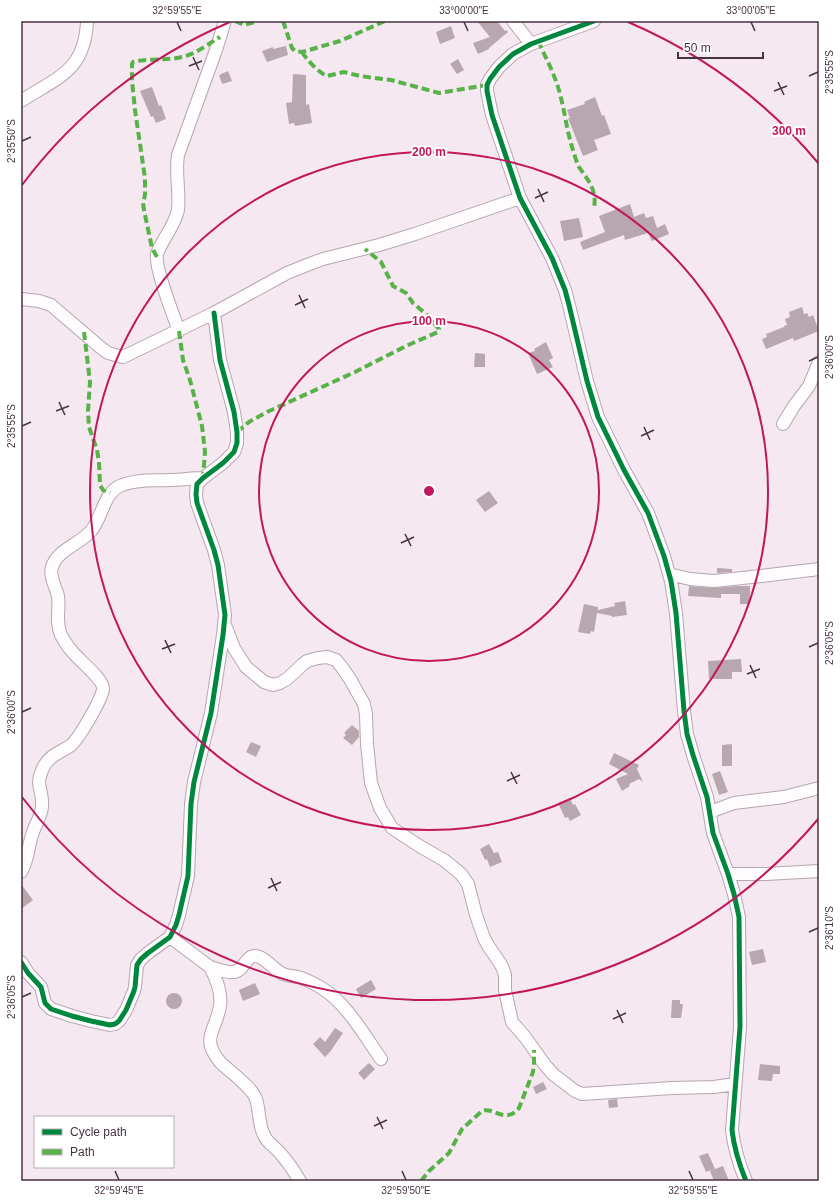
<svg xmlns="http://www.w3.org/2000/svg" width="840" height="1202" font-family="Arial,sans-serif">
<rect width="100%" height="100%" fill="#f5e8f0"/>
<!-- building -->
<path fill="#b8a7ae" d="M477,21H497L505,31L506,30L508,32L489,48V49L478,54L473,43L490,37Z
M451,26L455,38L440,44L436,32Z
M286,46L288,55L267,62L262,51L273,47V49Z
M458,59L464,70L457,74L450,64Z
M228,71L232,81L222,84L219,75Z
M293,74L306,75V105L309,104L312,123L295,126L294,123L289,124L286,103L292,102Z
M152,87L159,106L161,105L166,119L156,123L153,116L151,117L140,91Z
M595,97L602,116L604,115L611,134L594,140L598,150L583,156L570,123L568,118H570L567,110L585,104L584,102Z
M630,204L634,217L644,213L646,218L653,216L657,228L665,224L669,234L652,241L648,233L625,240L624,235L583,250L580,242L605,232L599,216Z
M579,218L583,237L564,241L560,221Z
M802,307L804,314L807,313L809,317L813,315L819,331L794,341L793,338L766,349L762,339L767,337L766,334L784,327V326L787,325L785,319L790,317L789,312Z
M546,342L553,358L549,360L553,367L537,374L528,353L535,351L534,349Z
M475,353L485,354V367H474Z
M489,491L498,503L485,512L476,500Z
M717,568L732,569V572L717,573Z
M689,586L714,588L737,586H750V604H740V594H721V598L688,596Z
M625,601L627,615L612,617V616L597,613L594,632L591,631L590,634L578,632L584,604L598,607V610L615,606L614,603Z
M741,659L742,672H732V679H709L708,661Z
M352,725L359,731V737L352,745L343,738L346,735L344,733Z
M251,742L261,746L256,757L246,752Z
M732,744V766H722V745Z
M614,753L639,765L637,769L643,782L639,779L629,784L630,786L622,791L616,779L628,774L609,764Z
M720,771L728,792L719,795L712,774Z
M570,798L573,805L575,804L581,815L570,821L568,817L565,818L558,803Z
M489,844L494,853L498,852L502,862L490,867L487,859L485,860L480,849Z
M21,884L33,900L21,909Z
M763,949L766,962L752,965L749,952Z
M371,980L376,989L361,998L356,989Z
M255,983L260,994L243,1001L239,990Z
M166 1001a8 8 0 1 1 16 0a8 8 0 1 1-16 0Z
M672,1000H680V1004H683L681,1018H671Z
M335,1028L343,1033L330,1052L325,1057L313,1044L320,1037L325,1042Z
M369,1063L375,1069L364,1080L358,1073Z
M760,1064L780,1066V1074H773L772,1081L758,1080Z
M543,1082L547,1089L536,1094L533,1087Z
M617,1099L618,1107L609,1108L608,1100Z
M708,1153L715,1169L706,1172L699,1156Z
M723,1166L729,1181H714L710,1171Z"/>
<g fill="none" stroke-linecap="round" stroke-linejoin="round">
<!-- street casing -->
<g stroke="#b6a6b0" stroke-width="14">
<path id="street" d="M513,21L531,44
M594,21L531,44L513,54L499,67L490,79L487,85V91L492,115L520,198L552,258L565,290L569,305L587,381L598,417L624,470L648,513L664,556L671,581L676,613L684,711L687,734L693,755L707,797L713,833L728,874L734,894L739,917L740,1027L732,1130C734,1148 739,1164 746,1181
M21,101C58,77 85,71 87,21
M21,299L39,301L51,305L100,347L108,353L123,357L214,313L287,273L307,265L323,259L379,245L415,234L520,198
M179,331C174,317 154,266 157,254C162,239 175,226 178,210C180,192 175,173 178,155L216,50L225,21
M783,424L794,406L809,386L819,362
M669,574L690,579L714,581L761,576L819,569
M225,625L234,648L246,667L264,682L273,685L280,683L287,679L302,665L307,661L318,658L327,657L336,660L341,666L350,679L364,704L366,714L367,744L371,783L380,808L392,828L421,847L444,860L461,874L468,884L476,915L484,938L489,947L500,963L503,969L505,975V990L512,1022L525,1037L545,1065L554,1075L575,1091L582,1094L672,1088L714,1087L735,1084
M710,812L734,803L784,797L819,788
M21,872C28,861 28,847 32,835C35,825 41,817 42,807C43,797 40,791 39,783C39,778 42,770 44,766C50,755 61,752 70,746C79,739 102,699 103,689C104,679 77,659 71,650C67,646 64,640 61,635C55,620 60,611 58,596C56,588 49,576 52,567C57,550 80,544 91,531C103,517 103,492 122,485C137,479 154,481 170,480C181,480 192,478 203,478
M728,874H766L819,871
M170,937L210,967C216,978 222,993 220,1006C216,1031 200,1038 220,1062C230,1072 252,1087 256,1099C260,1111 258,1124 264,1135C267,1143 275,1147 280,1153C288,1162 294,1171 300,1181
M21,962L28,973L41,987L45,1003L51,1009L72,1016L91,1021L110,1025L115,1024L119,1021L126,1010L134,991L135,987L137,965L141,959L148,953L170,937L176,925L179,915L188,876L191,804L194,782L211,713L223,635L225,615L218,565L214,550L197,503L196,494L197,484L203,478L223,463L234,452L237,443V432L234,412L220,360L214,313
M210,967C217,969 227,973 234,972C244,971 245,956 255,956C264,956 274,970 283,974C288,976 293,976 298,977C306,979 313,983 320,987C345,1001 365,1036 381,1059"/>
</g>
<!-- street -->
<use href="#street" stroke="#fefcfd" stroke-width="12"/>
<!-- quiet -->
<path stroke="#57b247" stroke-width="4" stroke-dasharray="8 4" stroke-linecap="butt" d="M235,21L244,25L258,21
M283,21L292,48L295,51L302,52L340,41L385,21
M538,41C545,56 553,71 558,87C564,106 566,127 572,147C574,153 576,161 579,167C589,182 597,189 594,209
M302,52C306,59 319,73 327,76L344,72L360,76L391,80L439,93L487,85
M157,257L152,248L144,210L143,203L145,195V178L135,110L132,81V64L133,62C148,58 166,61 182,57C196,54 208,44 220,37
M179,331L183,360L190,380L202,426L205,452L203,478
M84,332L90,382L88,411L89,427L97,450L99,462L100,485L103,490L110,493
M237,432L249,422L267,412L355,372L406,346L438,332L439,329L427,315L413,303L406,293L393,286L381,262L365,249
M421,1181L429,1171L449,1153L462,1129L482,1111C493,1106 505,1125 519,1108L533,1072L534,1065V1050"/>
<!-- cycleway casing -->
<g stroke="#fff" stroke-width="8">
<path id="cycleway" d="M594,21L531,44L513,54L499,67L490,79L487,85V91L492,115L520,198L552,258L565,290L569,305L587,381L598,417L624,470L648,513L664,556L671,581L676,613L684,711L687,734L693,755L707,797L713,833L728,874L734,894L739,917L740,1027L732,1130C734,1148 739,1164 746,1181
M21,962L28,973L41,987L45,1003L51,1009L72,1016L91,1021L110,1025L115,1024L119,1021L126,1010L134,991L135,987L137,965L141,959L148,953L170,937L176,925L179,915L188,876L191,804L194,782L211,713L223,635L225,615L218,565L214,550L197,503L196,494L197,484L203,478L223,463L234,452L237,443V432L234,412L220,360L214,313"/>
</g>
<!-- cycleway -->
<use href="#cycleway" stroke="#00873e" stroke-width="5"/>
</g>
<!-- ticks -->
<path fill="none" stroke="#483241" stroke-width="1.5" d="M177,22L181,31M464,22L468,31M751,22L755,31M193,57L199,70M189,66L202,61M809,76L818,72M778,82L784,95M774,91L787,86M22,141L31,137M538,189L544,202M535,198L548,192M299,295L305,308M295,305L308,299M809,361L818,357M59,402L65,415M56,411L69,406M22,426L31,422M644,427L650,440M641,436L654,430M405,534L411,546M401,543L414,537M165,640L171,653M809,647L818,643M162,649L175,644M750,665L756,678M747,674L760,669M22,712L31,708M511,772L517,784M507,781L520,775M271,878L277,891M268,888L281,882M809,932L818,928M22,997L31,993M617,1010L623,1023M613,1019L626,1013M377,1117L383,1129M374,1126L387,1120M115,1171L119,1180M402,1171L406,1180M689,1171L693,1180"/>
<!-- distance rings -->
<g fill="none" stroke="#c2185b" stroke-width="2">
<circle cx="429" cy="491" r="170"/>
<circle cx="429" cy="491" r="339"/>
<path d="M819 818A509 509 0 0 1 22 797M22 185A509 509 0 0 1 230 22M628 22A509 509 0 0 1 819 164"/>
</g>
<circle cx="429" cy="491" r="6" fill="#c2185b" stroke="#fff" stroke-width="2"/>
<g font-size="12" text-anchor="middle" font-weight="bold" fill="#c2185b" stroke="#fff" stroke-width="4" stroke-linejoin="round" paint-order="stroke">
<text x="789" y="135">300 m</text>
<text x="429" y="156">200 m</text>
<text x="429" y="325">100 m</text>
</g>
<!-- border -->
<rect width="840" height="1202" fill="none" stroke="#ffffff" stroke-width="44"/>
<!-- legend -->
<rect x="34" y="1116" width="140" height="52" fill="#ffffff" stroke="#b6adb3"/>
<rect x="42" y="1129" width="20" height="6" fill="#00873e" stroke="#b6adb3"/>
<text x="70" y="1136" font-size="12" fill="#483241">Cycle path</text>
<rect x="42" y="1149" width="20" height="6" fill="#57b247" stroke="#b6adb3"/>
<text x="70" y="1156" font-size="12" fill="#483241">Path</text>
<!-- scale -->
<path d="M678 52v6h85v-6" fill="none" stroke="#483241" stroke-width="2"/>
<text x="684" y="52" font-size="12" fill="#483241" stroke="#ffffff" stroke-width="3" paint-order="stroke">50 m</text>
<rect x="22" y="22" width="796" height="1158" fill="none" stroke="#483241" stroke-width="1.5"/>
<g font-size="10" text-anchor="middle" fill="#483241">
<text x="177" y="14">32°59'55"E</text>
<text x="464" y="14">33°00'00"E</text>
<text x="751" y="14">33°00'05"E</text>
<text transform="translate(829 72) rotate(-90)" y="4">2°35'55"S</text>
<text transform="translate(11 141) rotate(-90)" y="4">2°35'50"S</text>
<text transform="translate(829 357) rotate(-90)" y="4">2°36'00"S</text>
<text transform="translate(11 426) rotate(-90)" y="4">2°35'55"S</text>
<text transform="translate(829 643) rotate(-90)" y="4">2°36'05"S</text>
<text transform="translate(11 712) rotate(-90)" y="4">2°36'00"S</text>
<text transform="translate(829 928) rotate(-90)" y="4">2°36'10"S</text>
<text transform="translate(11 997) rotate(-90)" y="4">2°36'05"S</text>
<text x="119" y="1194">32°59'45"E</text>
<text x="406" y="1194">32°59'50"E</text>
<text x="693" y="1194">32°59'55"E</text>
</g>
</svg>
